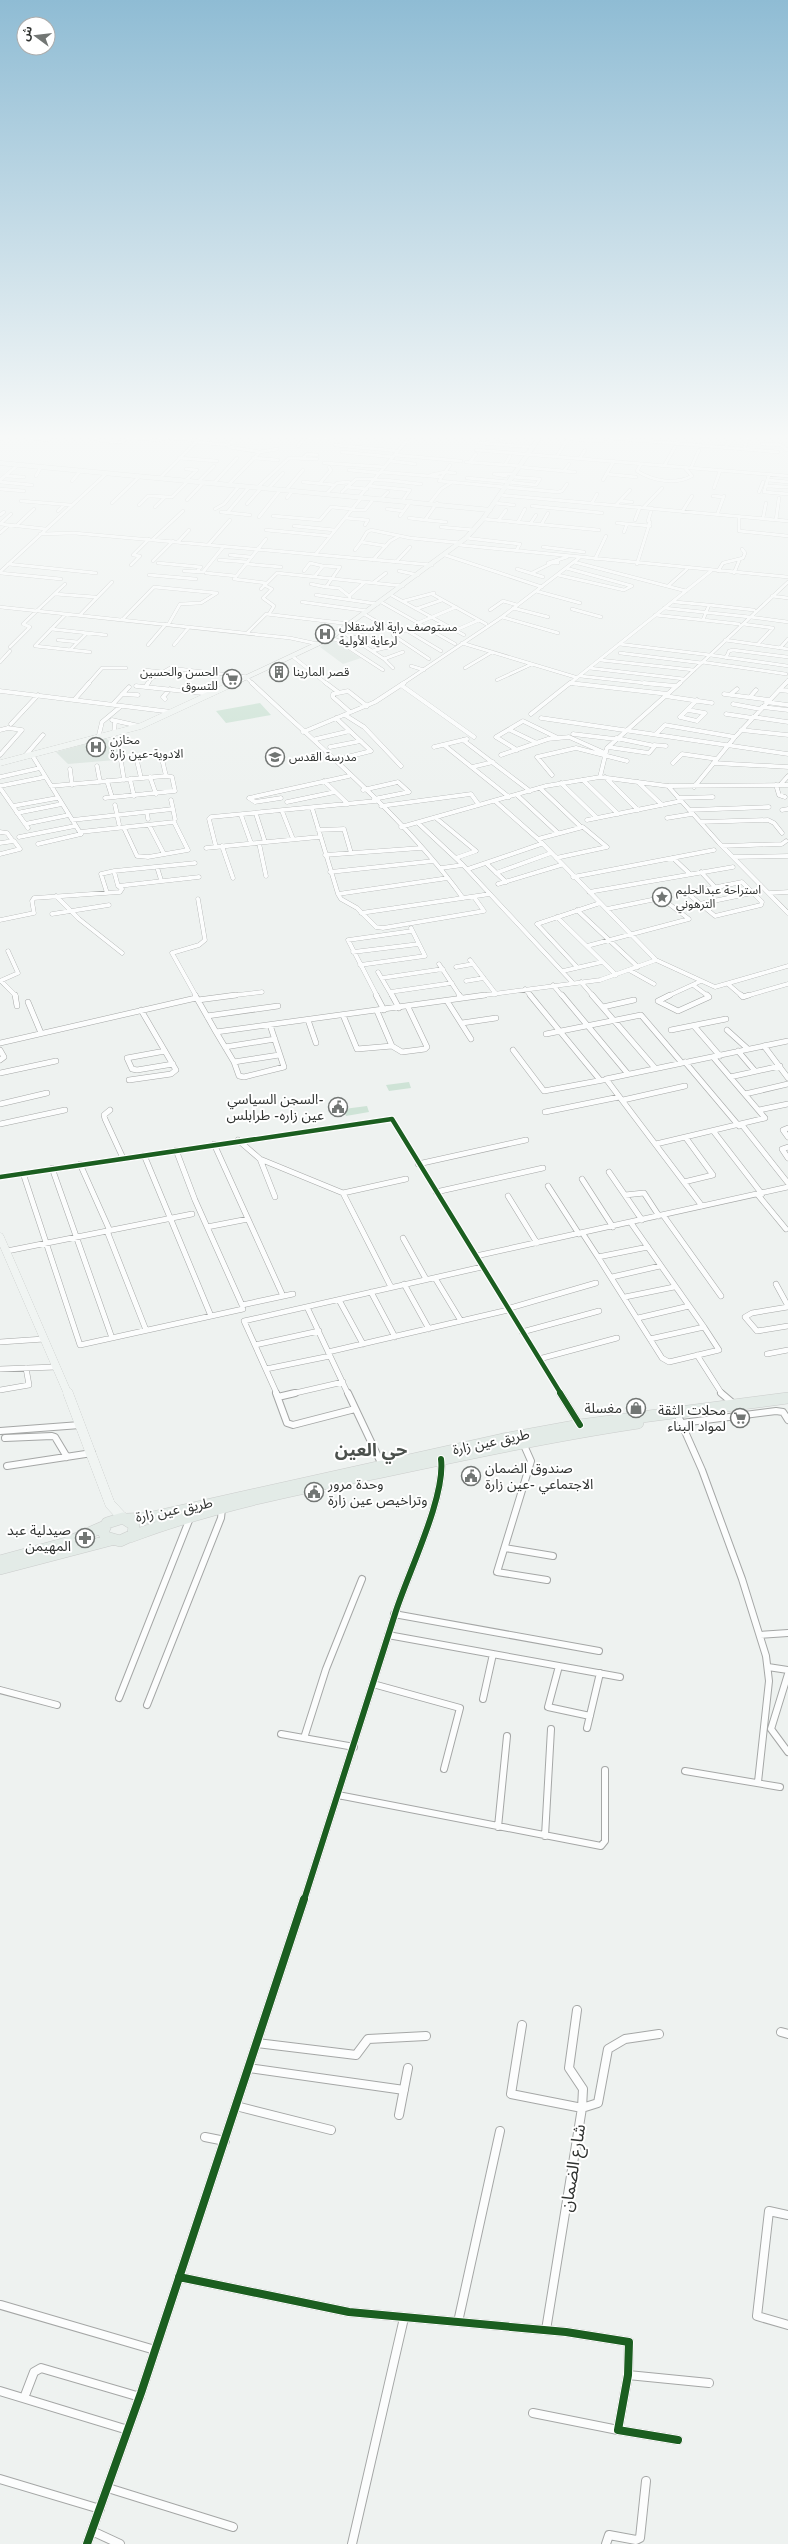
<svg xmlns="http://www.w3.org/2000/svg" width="788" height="2544" font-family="'Varela Round','Noto Sans Arabic',sans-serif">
<rect width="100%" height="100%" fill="#eef2f0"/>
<!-- built -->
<path fill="#dde6e1" d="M332,640L361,658L343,664L320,647Z
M106,738L127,759L68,764L56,752Z"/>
<!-- green -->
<path fill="#cee3d6" d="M260,703L271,715L226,723L216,711Z
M409,1082L411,1088L389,1091L386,1085Z
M367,1106L369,1112L346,1116L344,1109Z"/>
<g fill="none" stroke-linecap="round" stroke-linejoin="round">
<!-- minor-far4 casing -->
<g stroke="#a5a7a6" stroke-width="3.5">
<path id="minor-far4" d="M32,438L47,440L51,438
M93,438L101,440
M135,438L157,440L167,438
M170,438L198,440
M310,438H330
M610,438L778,452
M0,439L2,438
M488,439L490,438
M500,440L502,438
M102,441L122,442L128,438
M195,442L228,445L236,438
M479,443L533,447
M762,444L781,445L787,450
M335,445L398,451
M298,446L305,438
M229,447L260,452L277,449
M725,447L734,438
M744,449L748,438
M476,450L788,476
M342,452L393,457
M395,455L461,461
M557,456L568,439L603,441
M179,458L217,461
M253,458L278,460
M580,458L585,450
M302,459L307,454L317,455
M390,461L415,464
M466,462L520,466
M470,462L476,454
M324,463L385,467
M641,464L637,471C653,481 675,485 692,476L685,468
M450,465L439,481L558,492L562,491L567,484
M505,465L510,456
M664,466L675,447
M520,467L564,471L569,464
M691,468L699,450
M186,469L197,470L186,480
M349,470L380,473
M562,471L575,472
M381,472L441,477
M606,474L636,477
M431,475L445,472L455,473
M769,475L764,492L788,494
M6,476L24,477
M36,476L41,467
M506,476L494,474H514
M160,478L200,438
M467,478L509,482
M0,480L18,465
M375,480C391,479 405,483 421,484
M603,480L614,461
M768,480L788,482
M72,481L81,470
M199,481L214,466
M0,482L32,485
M303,482L335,485
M508,482L536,485L540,479L512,477
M214,483L237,458
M320,483L331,470L329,467
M229,484L260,452
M369,486L410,490L403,500
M766,486L788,487
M258,487L289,458L317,459
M346,487L367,489
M269,488L283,473
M714,488L720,471
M0,489L24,491
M286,490L303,470
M342,492L356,479H375
M759,492L763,482
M327,493L337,483L349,482
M500,495L788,521
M360,496L409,438
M713,496L723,497
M287,498L293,490
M382,498L388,492
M187,500L204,482
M21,501L71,505
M620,501L632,502
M112,503L140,476
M430,503L441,489L452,482
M494,503L514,505
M592,503L597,494
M247,504L262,487
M139,505L148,496L172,497L189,480
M616,505L630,490
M532,506L602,513
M155,507L165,497
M643,508L662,488
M215,509L224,504L240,485
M387,509L403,511
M351,510H365L372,501
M58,511L64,505
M221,512L250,515
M682,512L692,496
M227,513L250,486
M0,515L4,512
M717,515L724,496
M273,516L320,520L331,507L352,509
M400,516L411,501
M259,517L281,489
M739,517V531L788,536
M345,518L368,520L365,525
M409,518L425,520L437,503
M763,518L766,503
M483,519L599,530
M425,520L446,522
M635,520L640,507
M776,520L779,498
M498,521L506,510
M648,521L652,508
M518,522L525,509
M617,523L650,526
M0,524L46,529
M0,524L11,514
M530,524L536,515
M541,525L548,513
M16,526L34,509
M294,526L335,530
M441,527L474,530
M266,530L330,536
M624,532L627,524
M0,533L9,525
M40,534L74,533L432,565
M466,538L520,544L516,551
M153,539L183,511
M266,539L234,579L266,583
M178,542L189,530
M208,545L230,520
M459,545L788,577
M386,546L361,542L367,532L371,530L410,538L461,543
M543,547L584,552
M355,550L361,542
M133,555L149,539
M230,555L251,557
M315,555L362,497
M445,555L542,587
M595,559L606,536
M219,560L247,562
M373,560L390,541L399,536
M153,561L173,541
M557,561L558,563H548L567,557
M396,562L410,547
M574,562L686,591
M158,563L201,567L196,572
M8,564L96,573
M246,564L281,567
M637,564L650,522
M131,565L140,556L133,555
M517,569L543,577
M184,571L203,572L224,546
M304,571L310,563L323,566
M399,571L418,575
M718,571L723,563L743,558L745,553L742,549
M0,572L107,473
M0,573L61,579
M206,573L236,576
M532,573L550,564
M734,573L739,561
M149,575L196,579
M558,575L624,590L632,586L566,568
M315,576L323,566L340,567L326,587L339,588L349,596
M373,583L386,573
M311,584L326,587
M264,585L272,589L263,598L274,606L269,614
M668,586L687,569
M261,589L277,573L403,586
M536,591L580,603
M55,594L95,597
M432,594L486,624
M316,595L378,604
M391,595L464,635
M772,596L788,598
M350,598L349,596L365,582
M404,601L434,593
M302,602L368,611
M381,602L455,644
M675,602L709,605
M0,607L290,638L318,644
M513,608L548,617
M664,608L750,617
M416,609L442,600
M572,609L601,617
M490,610L503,601L517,605
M66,614L35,646L90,652
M364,614L395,632
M80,615L112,582
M655,615L703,620L709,605L754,610
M502,617L558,633
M750,617L788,622
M122,620L154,587L217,593L201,603L180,604L168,625
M703,620L739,624
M418,623L456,607
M743,624L773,628L757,645
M51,629L106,635
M456,630L479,620
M341,631L372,651L393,646
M247,633L266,614L350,624
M330,638L337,640L383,670
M353,638L362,635L370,639L359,642
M58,640L78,642
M725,640L788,649
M462,643L575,677
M619,644L710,655
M148,645L166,624
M174,645L189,627
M10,647L30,627L23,624L65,584
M780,648L788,639
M70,650L87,633
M372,651L384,659L403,652
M620,653L702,663
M710,655L788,666
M292,656L327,684
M726,658L729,651L733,650L788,657
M384,659L393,668
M429,659L393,635L406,630L441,651
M600,660L694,670
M0,662L10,651
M702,662L786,674
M411,666L424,670
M465,668L492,652
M589,668L684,679
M145,670L163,672
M580,676L653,684
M247,678L253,684
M497,680L532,664
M570,683L576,684
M88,684L102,668H126
M148,684L151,679L170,668L248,677
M402,684L502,617L579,558
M569,684L711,571
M679,684L788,582
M785,684L788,680"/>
</g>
<!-- minor-far3 casing -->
<g stroke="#a5a7a6" stroke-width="4.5">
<path id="minor-far3" d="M252,683C324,751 404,817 463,898L490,894
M326,683L338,692
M570,683L668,694
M644,683L676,686
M401,685L474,737
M136,686L212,694
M146,686L148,683
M779,690L788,691
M0,691L172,712
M122,694L138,695
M724,694L769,700
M731,694L737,689
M665,696L712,703
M750,697L756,690
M75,699L89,683
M165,699L163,697L170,689
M766,702L788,705
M113,704L129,687
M733,704L760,709
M762,707L788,710
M350,712L333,697V694L348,691L367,706
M531,714L570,683
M726,714L753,718
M345,715L364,727L401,766
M680,717L697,721L705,713L688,710
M680,717L697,700
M753,717L788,722
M336,718L371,751L343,758
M541,718L788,754
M112,720L139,726
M11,724L38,695
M0,730L8,728L22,730L0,755
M510,730L537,743
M741,730L788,735
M303,732L375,702L404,683
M573,734L615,739
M656,734L665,725L735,737
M114,735L115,721
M98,739L102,722L120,707
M316,739L350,731
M463,740L530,791
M444,745L509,797
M654,745L666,746
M330,747L361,741
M434,747L467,739
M608,747L649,753L655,746L616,738
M517,750L496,737L523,721L558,738
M32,755L81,834L38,844
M501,755L548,739L569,737L605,753
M24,757L43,735
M121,761L124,780
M137,761L141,778
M673,763L682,754L717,759
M713,763L788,767
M97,766L100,782
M472,767L493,762
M70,769L72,785
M552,775L537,757L576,748L627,761
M0,777L40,768
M150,777L156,794
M600,777L607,748L680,683
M605,777L638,810
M130,779L134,796
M583,780L618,814
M107,781L112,797
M324,781L348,804
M638,782L662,805
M561,783L597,818
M776,785L779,795L785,797
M780,785L788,776
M0,786L45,777
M51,786L166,776L162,759
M668,786L719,843L788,913
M694,787L735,737L786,683
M0,788L28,828
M540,788L581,827
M363,790L398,782L409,792L374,799
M517,795L558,833
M105,798L175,791L172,777L166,776
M281,798L255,802L249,798L349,776
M678,798L713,797
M171,800L173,809
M495,801L538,839L656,960L715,987L788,966
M287,802L335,792
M115,805L119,824
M13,806L57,798
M381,806L471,794L479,805
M312,808L338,894L341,899L357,908L376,927L383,928L484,911L474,897
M689,810L769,807
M782,810L788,809
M282,811L293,839
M147,812L148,819
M17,813L62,804
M256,814L265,842
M241,815L251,843
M436,818L476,851L456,858
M667,818L692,814
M72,820L173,809L175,819
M587,820L681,801
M700,822L768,820L774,823L782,833
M418,823L463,865L572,982
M25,824L69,815
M149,825L164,854
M401,827L546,786L600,777L668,786L788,785
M318,830L344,829L351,853
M0,832L7,833L13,841
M80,832L174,822L188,850L148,857L137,856L124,828
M19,837L75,826
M538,839L583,827L607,847L556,858
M0,843L14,841L20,849L0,854
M259,843L266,876
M222,846L233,878
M722,846L782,844L786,841
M216,847L209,819L211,817L376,801
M206,848L319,837
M325,855L421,848
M733,857L788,856
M673,858L690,874
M486,863L506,882
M157,867L161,880
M441,868L463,865
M468,869L541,844
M330,872L434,861
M701,872L714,886
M496,873L551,853
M573,877L714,850
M742,882L762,902L761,905L715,916L687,893Z
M498,884L561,865
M118,886L199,877
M589,892L733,867
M107,893L101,874L114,871
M770,893L788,892
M338,894L448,878
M56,896L79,919L122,953
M699,904L752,893
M577,910L638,967
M361,913L463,898
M52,914L109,905
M557,917L616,975
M0,920L34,913L32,901L34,898L120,892L122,889L118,886L114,871L195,863
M587,946L689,919L661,898L607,909
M353,952L419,944
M470,960L496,994
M439,964L460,996
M360,965L425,956L411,928
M456,967L473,964
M577,967L537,924L600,903
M629,970L654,984
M563,971L602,962
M378,972L392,996
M382,978L443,969
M0,981L18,973L8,951
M1,981L16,996
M466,981L484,978
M581,982L593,996
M728,984L742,996
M553,985L562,996
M693,985L708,996
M525,989L531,996
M390,992L452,983
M196,996L172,953L199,945L205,940L198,899
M228,996L262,992
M377,996L348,940L412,931
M478,996L600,980L656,960
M668,996L701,981
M746,996L788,984"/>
</g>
<!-- minor-far2 casing -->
<g stroke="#a5a7a6" stroke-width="6">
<path id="minor-far2" d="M15,995L17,1006
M195,995L216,1032L485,995
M376,995L384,1010
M392,995L399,1008
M459,995L461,998
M530,995L600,1080
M562,995L628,1074
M592,995L655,1068
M670,995L658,1001L678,1011L709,997L707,995
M741,995L743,997L749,995
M198,1000L236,995
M447,1001L471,1039
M28,1002L41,1033
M603,1007L634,1000
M377,1011L392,1046
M343,1015L357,1049L392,1046L402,1052L425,1049L427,1047L408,1007
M207,1016L278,1006
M308,1020L316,1043
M462,1023L496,1018
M694,1026L720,1056
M671,1030L726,1019
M727,1030L748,1049
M216,1032L234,1062L239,1076L244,1077L284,1067L270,1025
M546,1034L641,1015L682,1063
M0,1043L196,998
M764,1046L788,1078
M225,1047L275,1039
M0,1050L4,1057L0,1060
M513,1050L544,1091L603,1080
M165,1051L127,1058L132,1069L137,1070L173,1064
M738,1051L755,1071
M234,1062L279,1055
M685,1062L739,1126
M0,1073L56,1061
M730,1077L780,1066
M129,1080L171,1074L176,1070L141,1010
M745,1094L788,1084
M623,1100L685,1086
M0,1104L47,1093
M110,1110L104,1115L105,1119L123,1158
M759,1110L788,1104
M545,1112L619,1097
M0,1124L65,1110
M742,1125L788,1183
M788,1128L783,1130L788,1137
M714,1132L762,1194
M238,1140L260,1159L343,1193L391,1287
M214,1144L283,1296
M656,1144L765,1118L713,1057
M788,1147L782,1149L788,1158
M176,1150L195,1200L242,1305L293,1294
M144,1155L211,1316
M260,1159L275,1197
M80,1164L110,1231
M418,1164L526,1140
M52,1168L112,1338
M609,1172L642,1220
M23,1173L80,1345L243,1309
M0,1177L392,1119L561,1394
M582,1179L613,1227
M684,1182L713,1175L686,1138
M548,1186L579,1234
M436,1192L543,1168
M343,1193L406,1179
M625,1195L644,1193L659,1216
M758,1195L786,1229
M508,1196L537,1243
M702,1206L606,1079L788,1041
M663,1215L721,1296
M631,1223L704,1327
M207,1227L248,1219
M107,1231L146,1330
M583,1234L598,1257
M403,1238L426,1279
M648,1247L598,1257L662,1358L669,1362L719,1350L704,1327L650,1339
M7,1251L192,1214
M476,1256L788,1187
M612,1277L660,1266
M435,1278L461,1321
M404,1284L429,1329
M776,1284L788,1306
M371,1292L395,1337
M625,1297L674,1287
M339,1300L363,1344
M307,1307L348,1394
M788,1307L752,1313L745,1317L757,1331L788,1326
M507,1309L596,1283
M638,1318L689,1306
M522,1332L599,1311
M0,1342L44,1339
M255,1345L319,1331
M328,1352L508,1310
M767,1354L788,1350
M697,1355L722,1394
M539,1359L617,1338
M0,1369L56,1367
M266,1369L330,1356
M0,1390L29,1385L26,1368
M277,1394L244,1321L482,1267
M291,1394L343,1382"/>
</g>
<!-- minor-far1 casing -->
<g stroke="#a5a7a6" stroke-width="8">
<path id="minor-far1" d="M276,1393L287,1423L293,1425L355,1409
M348,1393L382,1465
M560,1393L580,1425
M721,1393L734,1404
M278,1397L295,1393
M679,1418L702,1470L742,1579L766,1656L769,1681L758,1782
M682,1423L776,1411L783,1412L788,1420
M0,1431L80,1425
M5,1438L52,1436L55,1437L67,1457
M523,1443L531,1461L497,1572L547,1580
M7,1466L92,1453
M505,1548L553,1556
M394,1614L599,1651
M388,1635L620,1677
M760,1635L788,1633
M559,1666L548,1707L590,1716
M768,1667L788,1670
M788,1674L771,1729L788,1752
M373,1684L460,1708L444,1769
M0,1690L57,1705
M119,1698L190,1518
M483,1699L493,1654
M147,1705L221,1518L222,1509
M587,1728L600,1673
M281,1734L354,1747
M304,1738L326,1669L362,1579
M685,1771L780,1787
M338,1795L601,1846L605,1841V1770
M498,1827L507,1736
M545,1836L551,1729
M304,1900C335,1805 364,1709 395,1614C407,1575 446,1497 441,1459"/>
</g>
<!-- minor casing -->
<g stroke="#a5a7a6" stroke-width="10">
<path id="minor" d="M522,2025L511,2094L582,2108L598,2103L608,2049L625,2039L659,2034
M781,2032L788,2034
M257,2043L356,2055L368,2039L426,2036
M249,2068L404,2090
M236,2106L331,2130
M399,2115L408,2068
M205,2137L225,2141
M788,2215L769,2211L757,2316L788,2325
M179,2277L349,2312L566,2332L629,2342L628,2375L618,2430L678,2440
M1,2305L155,2350
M458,2322L500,2131
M546,2330L582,2108L583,2089L569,2068L577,2010
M628,2375L709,2383
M0,2391L128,2430
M24,2398L34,2372L41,2368L140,2397
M533,2413L618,2430
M0,2479L100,2509
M108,2488L233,2527
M92,2531L120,2544
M87,2544L141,2393L304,1899
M352,2544L404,2318
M606,2544L609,2535L636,2540L640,2538L646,2481"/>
</g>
<!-- secondary-far3 casing -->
<g stroke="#a5a7a6" stroke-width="5">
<path id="secondary-far3" d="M0,463L490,510
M232,684L330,638L466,538L483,519L539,438"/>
</g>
<!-- secondary-far2 casing -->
<g stroke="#a5a7a6" stroke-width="6">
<path id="secondary-far2" d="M0,763L141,726L234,683"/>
</g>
<!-- secondary-far1 casing -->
<g stroke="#a5a7a6" stroke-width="8">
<path id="secondary-far1" d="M0,1237L68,1394"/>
</g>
<!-- secondary casing -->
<g stroke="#a5a7a6" stroke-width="10">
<path id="secondary" d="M68,1393L110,1504L123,1518"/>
</g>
<!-- primary casing -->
<g stroke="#cbcdcc" stroke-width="12">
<path id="primary" d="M123,1518L134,1525L133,1535L120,1541L106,1537L103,1532L107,1523Z
M127,1519L148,1518L503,1439L580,1425L788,1398
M130,1537C212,1506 297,1489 382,1472C467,1454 552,1436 638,1423
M0,1561L66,1543L105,1526
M0,1569L111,1540"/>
</g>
<!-- minor-far4 -->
<use href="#minor-far4" stroke="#fcfdfd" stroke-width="3"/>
<!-- minor-far3 -->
<use href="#minor-far3" stroke="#fcfdfd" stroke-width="4"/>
<!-- minor-far2 -->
<use href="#minor-far2" stroke="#fcfdfd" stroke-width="5"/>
<!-- minor-far1 -->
<use href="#minor-far1" stroke="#fcfdfd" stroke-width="6"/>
<!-- minor -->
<use href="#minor" stroke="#fcfdfd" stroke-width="8"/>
<!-- secondary-far3 -->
<use href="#secondary-far3" stroke="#f0f4f2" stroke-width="4.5"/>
<!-- secondary-far2 -->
<use href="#secondary-far2" stroke="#f0f4f2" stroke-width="6"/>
<!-- secondary-far1 -->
<use href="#secondary-far1" stroke="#f0f4f2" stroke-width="8"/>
<!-- secondary -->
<use href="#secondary" stroke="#f0f4f2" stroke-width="10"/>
<!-- primary -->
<use href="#primary" stroke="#e3ebe7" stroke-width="11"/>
<!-- cycleway-far2 casing -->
<g stroke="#fff" stroke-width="7">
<path id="cycleway-far2" d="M0,1177L392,1119L561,1394"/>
</g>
<!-- cycleway-far1 casing -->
<g stroke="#fff" stroke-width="8">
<path id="cycleway-far1" d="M560,1393L580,1425
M304,1900C335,1805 364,1709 395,1614C407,1575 446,1497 441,1459"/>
</g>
<!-- cycleway casing -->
<g stroke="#fff" stroke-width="10">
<path id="cycleway" d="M179,2277L349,2312L566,2332L629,2342L628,2375L618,2430L678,2440
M87,2544L141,2393L304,1899"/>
</g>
<!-- cycleway-far2 -->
<use href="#cycleway-far2" stroke="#1b5e20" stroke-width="4.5"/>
<!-- cycleway-far1 -->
<use href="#cycleway-far1" stroke="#1b5e20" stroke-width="6"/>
<!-- cycleway -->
<use href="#cycleway" stroke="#1b5e20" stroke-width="8"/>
</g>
<!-- sky -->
<linearGradient id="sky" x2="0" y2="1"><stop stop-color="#8fbcd4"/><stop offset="0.55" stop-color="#f7f9f8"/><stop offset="1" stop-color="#f7f9f8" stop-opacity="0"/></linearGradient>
<rect width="788" height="794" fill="url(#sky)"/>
<!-- icons -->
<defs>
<g id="hospital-ring" transform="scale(1)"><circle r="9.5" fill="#fff" stroke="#727674" stroke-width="1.5"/><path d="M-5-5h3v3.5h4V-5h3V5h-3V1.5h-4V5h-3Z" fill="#727674"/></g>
<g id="building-ring" transform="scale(1)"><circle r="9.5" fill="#fff" stroke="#727674" stroke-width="1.5"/><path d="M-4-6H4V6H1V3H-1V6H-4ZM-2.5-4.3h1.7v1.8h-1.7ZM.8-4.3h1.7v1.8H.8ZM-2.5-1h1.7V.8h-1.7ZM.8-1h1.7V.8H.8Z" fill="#727674"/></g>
<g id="supermarket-ring" transform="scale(1)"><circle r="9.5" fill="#fff" stroke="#727674" stroke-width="1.5"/><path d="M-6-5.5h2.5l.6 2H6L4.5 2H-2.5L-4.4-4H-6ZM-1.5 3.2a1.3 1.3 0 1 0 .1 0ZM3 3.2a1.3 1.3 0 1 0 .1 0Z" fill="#727674"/></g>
<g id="school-ring" transform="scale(1)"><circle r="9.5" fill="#fff" stroke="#727674" stroke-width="1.5"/><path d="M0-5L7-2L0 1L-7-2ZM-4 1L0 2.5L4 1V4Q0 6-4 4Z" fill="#727674"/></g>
<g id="sight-ring" transform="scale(1)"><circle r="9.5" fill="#fff" stroke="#727674" stroke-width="1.5"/><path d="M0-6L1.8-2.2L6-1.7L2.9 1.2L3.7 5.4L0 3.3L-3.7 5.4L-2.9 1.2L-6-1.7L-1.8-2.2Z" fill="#727674"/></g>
<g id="civic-ring" transform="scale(1)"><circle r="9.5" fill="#fff" stroke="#727674" stroke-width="1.5"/><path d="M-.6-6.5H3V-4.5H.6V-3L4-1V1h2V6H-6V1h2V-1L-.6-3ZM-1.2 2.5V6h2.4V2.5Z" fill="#727674"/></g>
<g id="shop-ring" transform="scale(1)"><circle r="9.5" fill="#fff" stroke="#727674" stroke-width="1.5"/><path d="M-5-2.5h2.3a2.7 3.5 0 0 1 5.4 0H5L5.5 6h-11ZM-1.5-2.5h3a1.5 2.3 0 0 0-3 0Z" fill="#727674"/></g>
<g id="pharmacy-ring" transform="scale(1)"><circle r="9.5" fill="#fff" stroke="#727674" stroke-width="1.5"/><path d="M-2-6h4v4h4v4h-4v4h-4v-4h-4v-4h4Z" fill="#727674"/></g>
</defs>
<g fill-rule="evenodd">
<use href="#hospital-ring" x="325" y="634"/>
<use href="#building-ring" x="279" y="672"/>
<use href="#supermarket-ring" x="232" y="679"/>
<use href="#hospital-ring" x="96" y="747"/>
<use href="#school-ring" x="275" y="757"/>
<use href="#sight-ring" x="662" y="897"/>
<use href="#civic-ring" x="338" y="1107"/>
<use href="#shop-ring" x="636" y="1408"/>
<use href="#supermarket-ring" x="740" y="1418"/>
<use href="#civic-ring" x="471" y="1476"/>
<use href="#civic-ring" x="314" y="1492"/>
<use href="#pharmacy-ring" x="85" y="1538"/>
</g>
<g text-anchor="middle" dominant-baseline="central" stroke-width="4" stroke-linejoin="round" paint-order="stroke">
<!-- far-poi labels -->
<g font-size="12" fill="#303331" stroke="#fff" text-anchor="start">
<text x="339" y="627">مستوصف راية الأستقلال<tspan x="339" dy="14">لرعاية الأولية</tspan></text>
<text x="218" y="672" text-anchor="end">الحسن والحسين<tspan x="218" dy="14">للتسوق</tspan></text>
<text x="293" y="672">قصر المارينا</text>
<text x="110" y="740">مخازن<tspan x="110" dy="14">الادوية-عين زارة</tspan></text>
<text x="289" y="757">مدرسة القدس</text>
<text x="676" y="890">استراحة عبدالحليم<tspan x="676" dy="14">الترهوني</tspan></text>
</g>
<!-- poi labels -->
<g font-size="14" fill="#303331" stroke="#fff" text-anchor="end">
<text x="324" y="1099">السجن السياسي-<tspan x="324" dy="16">عين زاره- طرابلس</tspan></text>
<text x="622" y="1408">مغسلة</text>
<text x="726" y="1410">محلات الثقة<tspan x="726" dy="16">لمواد البناء</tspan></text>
<text x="485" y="1468" text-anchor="start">صندوق الضمان<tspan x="485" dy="16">الاجتماعي -عين زارة</tspan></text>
<text x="328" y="1484" text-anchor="start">وحدة مرور<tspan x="328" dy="16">وتراخيص عين زارة</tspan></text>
<text x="71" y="1530">صيدلية عبد<tspan x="71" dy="16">المهيمن</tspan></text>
</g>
<!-- street labels -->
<g font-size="14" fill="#303331" stroke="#fff">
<text transform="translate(491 1442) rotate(-12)">طريق عين زارة</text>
<text transform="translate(174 1510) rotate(-11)">طريق عين زارة</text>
</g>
<!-- near-street labels -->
<g font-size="17" fill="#303331" stroke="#fff">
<text transform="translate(573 2168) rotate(-81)">شارع الضمان</text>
</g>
<!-- district labels -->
<g font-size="18" font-weight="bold" fill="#4b504c" stroke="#fff">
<text x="371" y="1450">حي العين</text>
</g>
</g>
<!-- north arrow -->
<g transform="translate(36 36) rotate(285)"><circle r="19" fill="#ffffff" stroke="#acadad"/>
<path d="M0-3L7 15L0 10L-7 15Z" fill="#727674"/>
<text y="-6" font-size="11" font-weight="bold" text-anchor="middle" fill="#303331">ش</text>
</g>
</svg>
